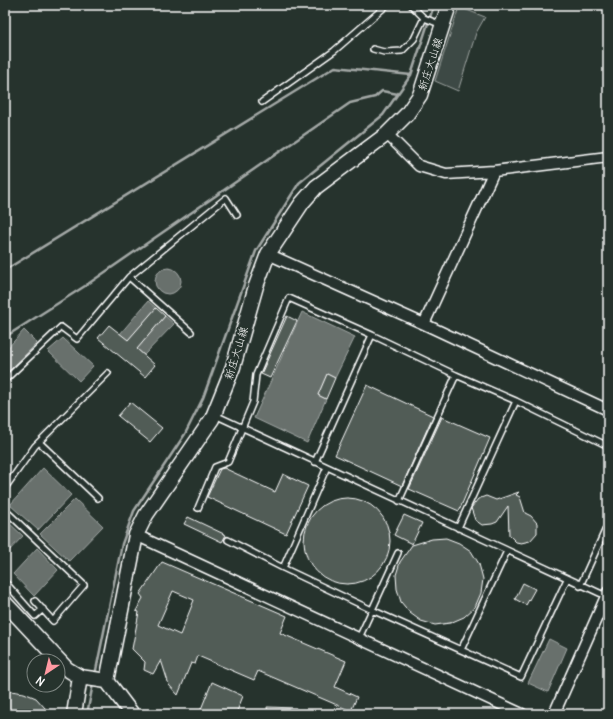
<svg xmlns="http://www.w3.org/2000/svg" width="613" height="719" font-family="Delius,'Klee One',sans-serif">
<rect width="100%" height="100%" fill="#26332d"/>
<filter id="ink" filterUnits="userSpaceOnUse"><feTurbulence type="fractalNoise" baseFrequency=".025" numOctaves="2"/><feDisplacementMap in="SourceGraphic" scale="8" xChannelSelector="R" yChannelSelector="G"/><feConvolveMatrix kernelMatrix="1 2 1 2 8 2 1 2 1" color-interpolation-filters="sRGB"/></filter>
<g filter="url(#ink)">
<!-- green -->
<path fill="#3e4944" stroke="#9ea4a2" d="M459,7L485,17L476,33L458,91L435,81Z"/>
<!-- water -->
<path fill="#67706c" stroke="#a4a9a7" d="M155 281a13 13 0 1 1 26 0a13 13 0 1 1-26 0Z
M148,301L156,308L128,340L120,334Z
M302,312L355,337L335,378L327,374L318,395L326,399L307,443L254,418Z
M165,316L174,324L144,355L137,349Z
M24,330L37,343L5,375V351Z
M63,338L93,366L79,381L48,351Z
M43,468L71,495L38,530L10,505Z
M75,499L103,526L69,561L40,534Z
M5,519L23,536L5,555Z
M37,548L58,570L34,596L13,574Z
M549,639L567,648L548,692L528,683Z"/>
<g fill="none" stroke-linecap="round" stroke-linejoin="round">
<!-- stream -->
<path stroke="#a4a9a7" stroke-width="2.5" d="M5,270L335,67L411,75
M5,337L85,286L350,103L375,97L382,91L398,94
M95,675L122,544L134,511L185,434L203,398L256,251L299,183L383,115L411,75L434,5
M87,714L93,684"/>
</g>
<!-- building -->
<path fill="#515c57" stroke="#fff" fill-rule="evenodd" d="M156,308L165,316L137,349L155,365L145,377L98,338L109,325L128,340Z
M287,316L297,321L270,378L261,374Z
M327,374L335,378L326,399L318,395Z
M367,385L433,416L402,486L335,455Z
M130,402L162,428L150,442L118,416Z
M442,417L490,438L459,511L409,489Z
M224,468L275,492L283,474L308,486L286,534L207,497L220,469Z
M519,492L516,495L520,497L525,513L531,516L537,523V533L530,541L521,543L516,542L509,535L508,506L497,522L492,524L482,525L475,520L471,508L478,499L486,496L496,500Z
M304 541a43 43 0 1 1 86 0a43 43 0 1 1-86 0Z
M404,515L422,523L412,544L394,535Z
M188,517L226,535L222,542L184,524Z
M446,538L459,543L471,551L479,564L483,579L481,593L475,607L464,617L450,623L435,625L421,621L410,613L401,602L397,589L396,575L400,562L412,545L432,539Z
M162,562L287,616L280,633L346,661L335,687L357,697L351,711L258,671L254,680L198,656L195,664L191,663L178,695L169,685L161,660L153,674L144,670L145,662L132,649L139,612L136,611L143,598L140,594ZM173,591L194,600L180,635L158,625Z
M523,583L535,589L526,605L515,599Z
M212,682L243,696L236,714H199Z
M11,691L24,693L36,698L45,708L49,714H5V692Z
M267,707L296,708V714H268Z"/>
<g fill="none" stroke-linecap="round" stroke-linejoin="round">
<!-- lane casing -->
<g stroke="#fff" stroke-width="8">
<path id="lane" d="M411,5L424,18
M373,49L384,52L402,51L414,39L424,18L442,25
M262,102L334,51L387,5
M129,277L226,198L237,215
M372,335L456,375L399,501
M456,375L516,401L458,528
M5,380L61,327L77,339L129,277L191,332
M516,401L608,446
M215,415L606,596
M39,442L98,498
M5,488L35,446L108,373
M198,508L215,467L228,462L253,402L256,375L289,298L372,335L315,462
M5,510L84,585L53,621L35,601
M228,540L283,568L327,467
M283,568L372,610L398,553
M5,582L35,616L43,609
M580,586L608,524
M359,638L372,610L521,677L567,579
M461,650L507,551"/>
</g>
<!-- street casing -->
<g stroke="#fff" stroke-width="13">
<path id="street" d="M387,134L419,166L446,174L494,171L608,157
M268,254L424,324L608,410
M424,324L494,171
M136,535L522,714
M554,714L608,592"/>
</g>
<!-- secondary casing -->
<g stroke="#fff" stroke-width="17">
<path id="secondary" d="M5,603L67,669L80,677L107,681
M107,681L136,535L146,515L212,419L233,367L256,286L268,254L302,203L316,187L387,134L407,114L420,95L449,5
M107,681L132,714
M74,714L80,677"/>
</g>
<!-- lane -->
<use href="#lane" stroke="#26332d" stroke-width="5"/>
<!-- street -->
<use href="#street" stroke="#26332d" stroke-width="10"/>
<!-- secondary -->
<use href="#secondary" stroke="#26332d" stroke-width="14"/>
</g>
</g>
<g text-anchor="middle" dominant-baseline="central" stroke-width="4" stroke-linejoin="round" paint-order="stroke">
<!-- street labels -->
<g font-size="11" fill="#fff" stroke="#26332d">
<text transform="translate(430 64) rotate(-72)">新庄大山線</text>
<text transform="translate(236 353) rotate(-73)">新庄大山線</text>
</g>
</g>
<!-- margin -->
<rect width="613" height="719" fill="none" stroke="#26332d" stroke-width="20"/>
<rect x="10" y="10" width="593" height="699" fill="none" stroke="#fff" stroke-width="1.5" filter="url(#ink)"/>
<!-- north arrow -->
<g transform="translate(46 673) rotate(215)"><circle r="19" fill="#26332d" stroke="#7d8581"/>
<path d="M0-3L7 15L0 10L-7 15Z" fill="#ff9aa2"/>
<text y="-6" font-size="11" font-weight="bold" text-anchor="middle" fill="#ffffff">N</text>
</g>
</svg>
